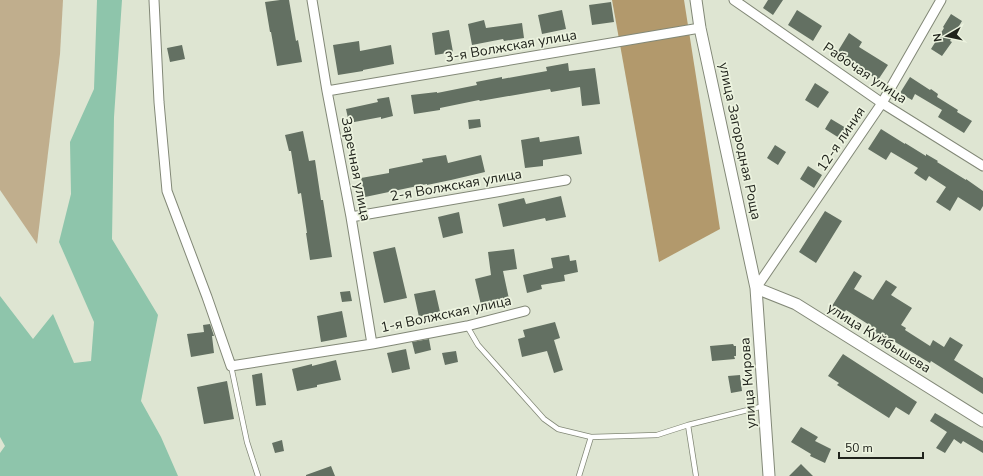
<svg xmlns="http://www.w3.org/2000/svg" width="983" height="476" font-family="'Nunito Sans',sans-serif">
<rect width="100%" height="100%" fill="#dee5d2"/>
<!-- green -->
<path fill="#c0ae8d" d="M0,0H63L60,54L37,244L0,190Z"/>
<!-- forest -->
<path fill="#b2996c" d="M612,0H684L720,229L659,262Z"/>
<!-- water -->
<path fill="#8ec5ab" d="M97,0H122L114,117L112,239L158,315L141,401L161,437L178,476H0V453L5,446L0,437V296L33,339L53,314L74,363L91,361L94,322L59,242L71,194L70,142L94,89Z"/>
<!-- building -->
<path fill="#637062" d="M280,0H289L296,41L298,40L302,62L277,66L271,32H270L265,2Z
M768,0H783L773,15L763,8Z
M611,2L614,22L592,25L589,5Z
M562,10L566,29L542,34L538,15Z
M797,10L822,26L813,41L788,25Z
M951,14L962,21L950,41L952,42L942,56L931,49L944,28L943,27Z
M484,20L486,28L522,23L524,38L504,41L503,39L472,45L468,24Z
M449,30L453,52L435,55L432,33Z
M849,33L862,42L859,47L888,65L878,80L850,62L848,64L835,56Z
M359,41L360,51L391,45L394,64L363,70V71L338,75L333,45Z
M182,45L185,59L170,62L167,48Z
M568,63L569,71L595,68L600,104L582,106L580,87L551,92L550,89L480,101L479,100L440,108V110L414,114L411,95L437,92V93L477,85L476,82L502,77V79L547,71L546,67Z
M910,77L930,90L931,89L938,94L937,97L958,110L957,112L972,121L964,133L938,117L942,110L915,94L912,100L900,93Z
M815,83L829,92L818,108L805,100Z
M389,97L393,116L381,119V117L349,123L346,109L378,102L377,99Z
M480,119L481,127L469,129L468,120Z
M831,119L851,131L844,141L825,129Z
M881,129L905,144V143L926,156V154L938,161L937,162L966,180V179L983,191V206L980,211L958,197L950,211L936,202L946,187L929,176L926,181L914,173L918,168L891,152L886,160L868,149Z
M303,131L309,161L315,160L321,200H323L332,257L310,260L306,233H307L301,193L298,194L291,151H289L285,135Z
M579,136L582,154L543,160V166L525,168L521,140L539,137L540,142Z
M775,145L786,152L778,165L767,158Z
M446,155L448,163L481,155L485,172L451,180L427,185V184L365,197L361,178L389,173V169L423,162L422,159Z
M808,166L822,175L814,188L800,179Z
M561,196L566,217L546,221L545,218L503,227L498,204L524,198L526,204Z
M825,211L842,221L816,263L799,252Z
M459,212L463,233L443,238L438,217Z
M395,247L407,298L384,303L373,252Z
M514,249L517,269L503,271L509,299L481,305L475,279L491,275L488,252Z
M569,255L570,261L576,260L578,272L564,275L565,281L541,285L542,289L527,293L523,275L553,268L551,258Z
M854,271L862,276L854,289L873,300L886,280L897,287L891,295L912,308L901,325L906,328L905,330L930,346L933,340L944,347L950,337L963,345L954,360L983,378V394L931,361L930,363L882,334L881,336L872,331L874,328L846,310L844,313L832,306Z
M435,290L440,312L419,317L414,294Z
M350,291L352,301L342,302L340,292Z
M342,311L347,337L321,342L317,316Z
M555,322L560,338L554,340L563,370L554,373L547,351L522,357L518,339L525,337L523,330Z
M210,324L214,336H212L214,353L191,357L187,334L204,332L203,325Z
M429,339L431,350L415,354L412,342Z
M733,344L734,346H736V356H734L735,359L712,361L710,346Z
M406,349L410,369L392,373L387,353Z
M456,351L458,362L445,365L442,353Z
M843,354L917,402L909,415L896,407L889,418L837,385L839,383L828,376Z
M336,360L341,380L317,385V387L297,391L292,369L312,364V366Z
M262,373L266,405L256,406L252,375Z
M740,375L742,391L731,393L728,376Z
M227,381L234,419L204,424L197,387Z
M935,413L983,441V453L963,441L961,444L954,439L945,453L936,448L947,432L930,421Z
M801,427L818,437L815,441L831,449L825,463L810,456L811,454L791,442Z
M282,440L284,451L275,453L272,443Z
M801,464L813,476H789Z
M331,466L335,476H306V475Z"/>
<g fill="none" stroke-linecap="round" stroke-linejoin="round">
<!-- service casing -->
<g stroke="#828877" stroke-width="6">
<path id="service" d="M467,326L478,345L544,419L558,429L591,437
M231,366L247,442L258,476
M688,425L696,476
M579,476L591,437L657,435L688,425L764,406"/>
</g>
<!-- minor casing -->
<g stroke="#828877" stroke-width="11">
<path id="minor" d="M154,0L159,102L167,191L207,297L231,366L372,344L467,326L525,311
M312,0L327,91L351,217L372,344
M734,0L882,103L983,166
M327,91L700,28
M351,217L566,180
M756,288L882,103L941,0"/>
</g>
<!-- tertiary casing -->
<g stroke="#828877" stroke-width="13">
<path id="tertiary" d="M696,0L700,28L756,288L769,476
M756,288L796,304L983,421"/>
</g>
<!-- service -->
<use href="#service" stroke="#fff" stroke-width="4.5"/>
<!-- minor -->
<use href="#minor" stroke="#fff" stroke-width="9"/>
<!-- tertiary -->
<use href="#tertiary" stroke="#fff" stroke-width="11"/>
</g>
<g text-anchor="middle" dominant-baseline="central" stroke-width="3.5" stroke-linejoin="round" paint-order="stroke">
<!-- street labels -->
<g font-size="14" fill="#20231c" stroke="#ecf3df">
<text transform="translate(511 46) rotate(-10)">3-я Волжская улица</text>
<text transform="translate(865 73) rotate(34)">Рабочая улица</text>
<text transform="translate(841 139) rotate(-56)">12-я линия</text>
<text transform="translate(740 141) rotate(78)">улица Загородная Роща</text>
<text transform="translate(356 169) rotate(79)">Заречная улица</text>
<text transform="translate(456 185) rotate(-10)">2-я Волжская улица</text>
<text transform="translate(446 314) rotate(-12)">1-я Волжская улица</text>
<text transform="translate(879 338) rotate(32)">улица Куйбышева</text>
<text transform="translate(748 383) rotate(-94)">улица Кирова</text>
</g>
</g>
<!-- north arrow -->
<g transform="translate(947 36) rotate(261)" stroke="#ecf3df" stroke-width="3" paint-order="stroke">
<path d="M0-3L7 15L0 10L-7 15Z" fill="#20231c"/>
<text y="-6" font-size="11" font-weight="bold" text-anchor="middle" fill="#20231c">N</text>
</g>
<!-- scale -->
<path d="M839 452v6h84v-6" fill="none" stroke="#20231c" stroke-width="2"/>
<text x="845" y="452" font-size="12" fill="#20231c" stroke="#ecf3df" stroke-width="3" paint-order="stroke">50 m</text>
</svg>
